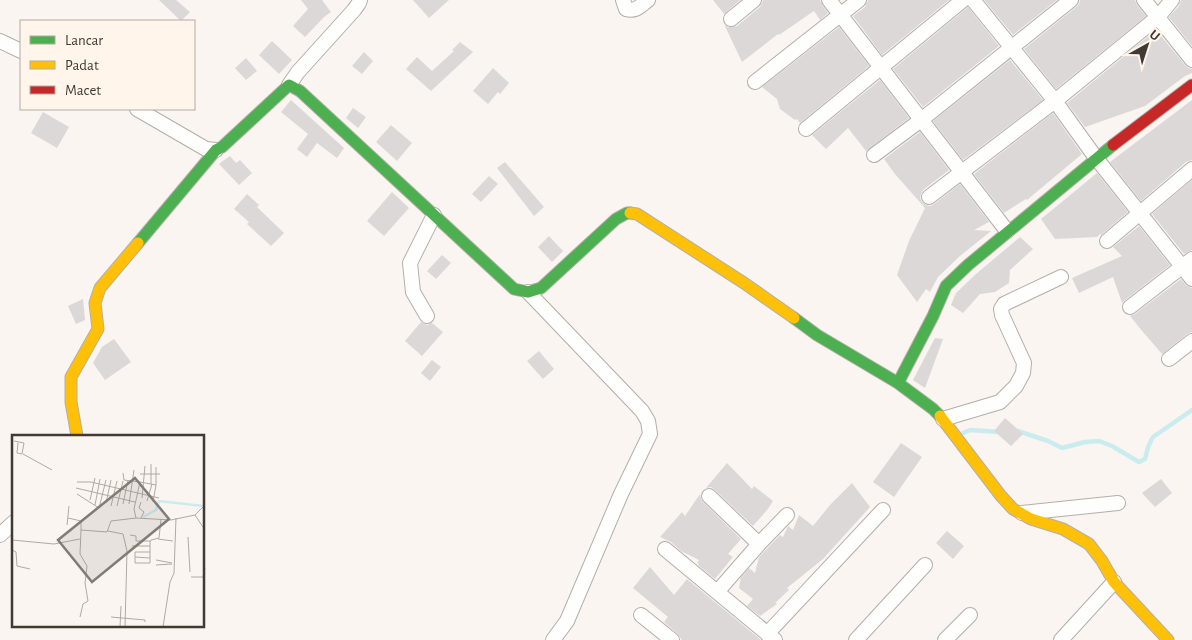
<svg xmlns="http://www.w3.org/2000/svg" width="1192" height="640" font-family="'Alegreya Sans',sans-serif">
<rect width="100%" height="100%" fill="#faf5f0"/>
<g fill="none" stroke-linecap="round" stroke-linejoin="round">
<!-- stream -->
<path stroke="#cbecef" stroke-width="4.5" d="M1018,431L1048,441L1062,448L1085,442L1099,441L1112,446L1139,462L1145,459L1148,447L1153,437L1192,410
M961,434L970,430L1000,432"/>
</g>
<!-- building -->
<path fill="#dcd8d8" d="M159,0H176L190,12L181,21Z
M301,0H322L331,12L324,17L305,37L293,26L308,9Z
M413,0H449L429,18Z
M713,0H740L724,14Z
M763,0H820L822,5L828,13L820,20L814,11L779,35L778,34L742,62L724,24L728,27H733L737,26L760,7L762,3Z
M868,0H949L882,55L853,16L865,7Z
M984,0H1057L1013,35Z
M1080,0H1135L1137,5L1146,16L1056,89L1024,49L1076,7L1079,4Z
M1181,0H1192V46L1169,17L1179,6Z
M968,7L999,46L923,107L893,69Z
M839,27L869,66L800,123L797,119L795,120L780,109L777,99L762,87Z
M1156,30L1185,65L1188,68L1192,69V73L1185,76L1145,106L1085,127L1067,103Z
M272,41L292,60L279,74L259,55Z
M460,42L473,52L431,91L406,69L417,57L432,71L454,51L452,50Z
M364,52L373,61L362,74L352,66Z
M246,58L257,71L246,80L235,68Z
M1010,60L1043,100L963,160L933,121Z
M493,68L509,83L500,94L498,92L488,104L473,91Z
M880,80L909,118L866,151L848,128L826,149L812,135Z
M291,100L344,148L337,158L317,143L307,157L297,149L308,134L281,112Z
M1192,100V160L1186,162L1141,201L1110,162Z
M353,108L366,117L358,128L346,118Z
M43,112L69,127L57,148L31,133Z
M1053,113L1082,154L1027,200L1026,199L1004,213L974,174Z
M391,125L412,143L397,161L376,142Z
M920,132L949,170L923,190L921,194L920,198L922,202L926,205L930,206L934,204L960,184L989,222L974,230L991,231L960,256L938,277L930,292L926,289L917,302L897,275L909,241L925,208L895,174L884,159Z
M230,156L236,163L240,160L252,173L239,185L219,164L224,160Z
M505,162L544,207L534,216L497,168Z
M1097,173L1128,212L1101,235L1100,234L1097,237L1055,239L1041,219Z
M489,176L498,184L481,202L472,194Z
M1192,180V250L1184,254L1152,214Z
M392,192L409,208L384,236L367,221Z
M247,194L259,205L257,207L284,233L271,246L247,224L249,222L234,209Z
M1139,226L1170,265L1125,300L1122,303L1113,277L1079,293L1072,278L1122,256L1113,247Z
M549,236L563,251L552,262L538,247Z
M1020,237L1033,249L1010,270L1009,283L995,292L980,294L963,313L951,305L956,293L976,274Z
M442,255L451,263L436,279L427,271Z
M1181,279L1186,285L1192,288V332L1187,334L1162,354L1143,332L1130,316L1135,314Z
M83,299L85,320L76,324L68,306Z
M421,322L427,325L432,323L443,332L422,356L405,341Z
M935,338L943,339L925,388L913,380Z
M114,339L131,362L105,380L93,363L102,347Z
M539,351L554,369L543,379L527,361Z
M432,360L441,367L430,381L421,373Z
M1005,418L1023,434L1011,446L994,431Z
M901,443L922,457L894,497L873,482Z
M727,463L752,489L754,486L773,501L767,510L753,526L715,490L711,487L706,488Z
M1161,479L1172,493L1155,507L1142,493Z
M852,483L870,507L823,559L787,588L789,590L775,603L777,604L760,616L747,606L753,599L739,588L741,577L749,568L755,573L759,557L780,535L783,537L788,526L793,530L799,515L813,526L830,505Z
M700,494L701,499L703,502L741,539L728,554L733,557L715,579L698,565L699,564L697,563L699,560L681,551L671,542L660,537L682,512L685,516Z
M947,531L964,546L953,559L936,543Z
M650,567L674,595L687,579L761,640H682L677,633L664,622L668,617L633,588Z"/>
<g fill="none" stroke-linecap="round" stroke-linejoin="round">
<!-- street casing -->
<g stroke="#b4aea9" stroke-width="16">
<path id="street" d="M623,0L626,9C636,12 640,6 648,0
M829,0L1007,231
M973,0L1055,101L1096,158L1192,279
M1144,0L1192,60
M731,19L754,0
M0,41L21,51
M755,82L859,0
M289,85L298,72L354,10L359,3L360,0
M137,109L206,149L216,150
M806,129L963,0
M874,155L921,120L1071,0
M929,197L1055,101L1158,17L1172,0
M1107,241L1192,169
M528,292L642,411L648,421L650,434L621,494L567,621L553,640
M1130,307L1192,259
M427,316L413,292L410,263L434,215
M1169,359L1192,341
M943,419L1000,402L1016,386L1023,373L1024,363L1002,315L1001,309L1004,304L1061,277
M709,496L759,544L717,592L775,640
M1022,513L1118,503
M0,535L14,522
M759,544L787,515
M665,549L717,592
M641,615L672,640
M767,634L883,510
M856,640L925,565
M945,640L970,615
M1061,640L1114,582"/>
</g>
<!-- fast casing -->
<g stroke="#b4aea9" stroke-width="13">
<path id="fast" d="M138,243L216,150L222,147L289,85L300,91L514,289L528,292L541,288L616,219L627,213H630
M794,318L817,335L898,383
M940,416L933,409L898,383L933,316L946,286L968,265L1113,145"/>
</g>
<!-- slow casing -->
<g stroke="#b4aea9" stroke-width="13">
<path id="slow" d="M630,213L637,214L744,283L794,318
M940,416L1001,496L1013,509L1031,519L1063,529L1089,544L1102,561L1114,582L1168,640
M77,436L71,402V377L98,329L95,303L100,288L138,243"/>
</g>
<!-- jam casing -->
<g stroke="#b4aea9" stroke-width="13">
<path id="jam" d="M1113,145L1192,85"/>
</g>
<!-- street -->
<use href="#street" stroke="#fefefd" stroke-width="14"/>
<!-- fast -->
<use href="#fast" stroke="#4caf50" stroke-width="11"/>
<!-- slow -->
<use href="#slow" stroke="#ffc107" stroke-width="11"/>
<!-- jam -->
<use href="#jam" stroke="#c62828" stroke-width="11"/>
</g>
<!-- overview -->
<g transform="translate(12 435)">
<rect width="192" height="192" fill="#faf5f0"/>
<path fill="none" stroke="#cbecef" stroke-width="2.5" d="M131,82L144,75L147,66L191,71"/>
<path fill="none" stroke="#b0aaa5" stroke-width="1" d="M2,6L12,8L10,19L5,18L6,8M11,19L40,35M144,32V50L128,47L122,74L124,83L159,85L183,80L193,70M111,38L112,45L128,47M128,39H148M65,47H79L147,63M139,49V29M64,53L123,67M65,59L87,73L94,45M130,63L133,31M78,65L83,43M135,66L140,49M141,67L144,50M94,68L99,45M111,69L116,45M117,69L122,35M83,70L88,44M99,71L105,46M105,71L111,46M183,80L193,95M56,83L69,86V95M129,83L132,77L127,73L129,67M55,90L57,71M96,96L111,99L115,116L113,192M118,100L124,101V106H138M176,102L178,137M146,104L161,106M0,105L42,109L68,104M120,111H138M0,115L4,117L5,131L18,134M138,117H123V128H138V107L139,105L147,103L149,84M123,122L138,123M144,125L160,128M144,130L160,129M179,142H191L193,133M68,182L71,169L76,166L73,148L75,131L68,119L69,95L95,97L99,86L124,83M99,182L133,185V187M108,192L109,171M151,192L158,147L162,138L164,83"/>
<path fill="#827b76" fill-opacity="0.15" stroke="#827b76" stroke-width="2.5" d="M123,43L157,84L80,147L46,105Z"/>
<rect width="192" height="192" fill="none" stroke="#413a34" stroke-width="2.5"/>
</g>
<!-- legend -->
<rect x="20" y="20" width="175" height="90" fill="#fff5eb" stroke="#b3aaa2"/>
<rect x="30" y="36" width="25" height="8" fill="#4caf50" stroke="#b3aaa2"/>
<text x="65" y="45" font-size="15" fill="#413a34">Lancar</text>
<rect x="30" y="61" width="25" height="8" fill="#ffc107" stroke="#b3aaa2"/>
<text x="65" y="70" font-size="15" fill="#413a34">Padat</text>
<rect x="30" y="86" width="25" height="8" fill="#c62828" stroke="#b3aaa2"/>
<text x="65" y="95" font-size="15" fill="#413a34">Macet</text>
<!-- north arrow -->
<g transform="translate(1147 45) rotate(39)" stroke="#fff5eb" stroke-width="4" paint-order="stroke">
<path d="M0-4L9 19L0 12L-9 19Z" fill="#413a34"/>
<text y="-8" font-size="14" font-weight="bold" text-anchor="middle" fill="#413a34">U</text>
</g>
</svg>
